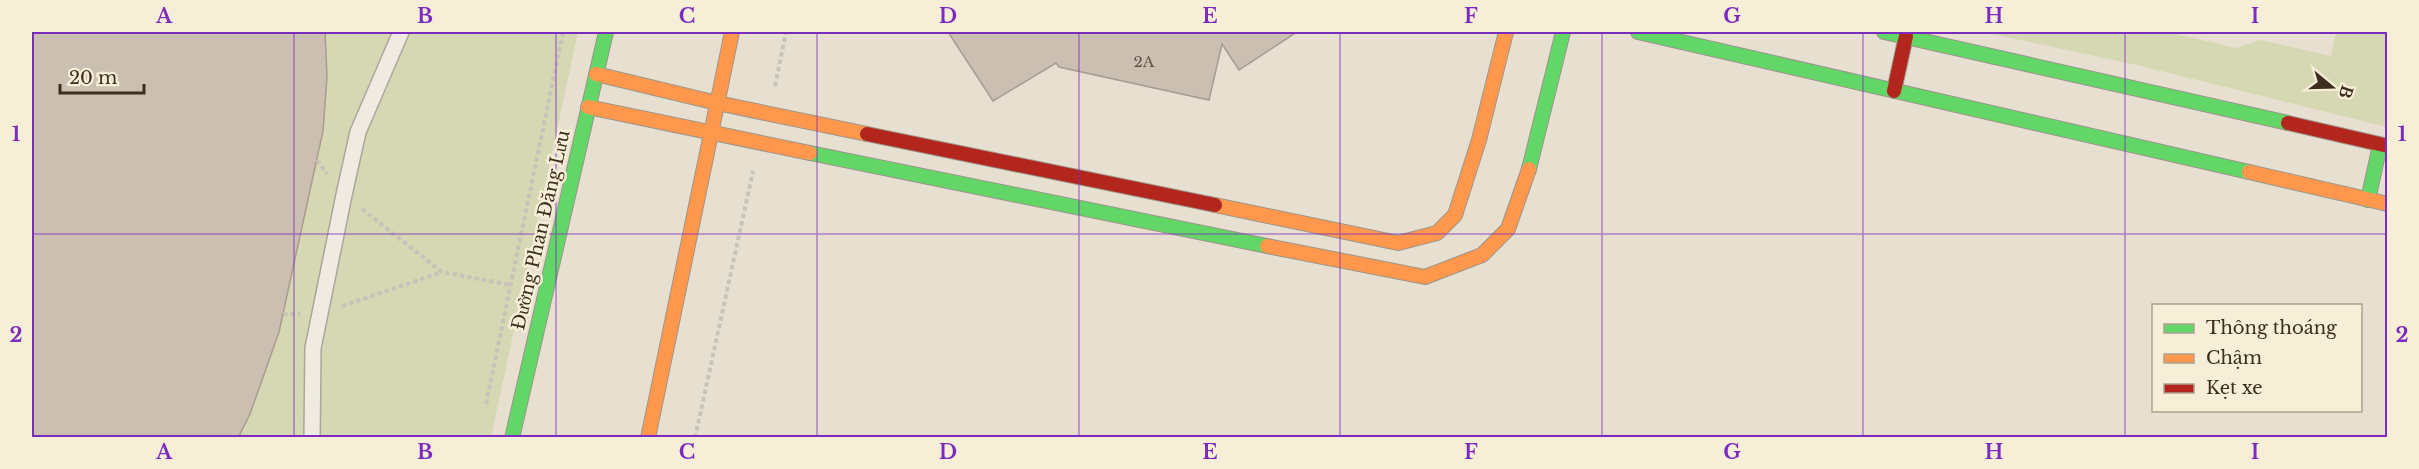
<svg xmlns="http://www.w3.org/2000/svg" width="2419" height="469" font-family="'Libre Baskerville',serif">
<rect width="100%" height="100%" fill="#e7e0d1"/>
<!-- green -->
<path fill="#d6d7b3" d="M32,32H578L491,437H32Z
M1983,32H2168L2236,48L2260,40L2331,56L2336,32H2387V127L2137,65Z"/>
<!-- building -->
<path fill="#cbbfb2" stroke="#a89c90" stroke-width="1.5" d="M32,32H325L327,76L323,131L279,332L250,414L238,438H32Z
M948,32H1297L1239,70L1222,44L1209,100L1059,67L1056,63L993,101Z"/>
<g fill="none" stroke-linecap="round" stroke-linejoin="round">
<!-- lane casing -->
<g stroke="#ada599" stroke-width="18">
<path id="lane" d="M312,438L313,348L344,195L358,132L401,32"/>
</g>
<!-- fast casing -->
<g stroke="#9c958a" stroke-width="16">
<path id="fast" d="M1638,32L2249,172
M1884,32L2288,123
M810,153L1267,246
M1529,169L1563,32
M2368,200L2380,145
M512,438L606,32"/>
</g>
<!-- slow casing -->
<g stroke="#9c958a" stroke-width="16">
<path id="slow" d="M596,74L717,103L867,134
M588,107L810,153
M2249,172L2388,204
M1215,205L1398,243L1437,233L1455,215L1479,140L1506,32
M1267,246L1425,277L1482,255L1508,229L1529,169
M648,438L732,32"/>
</g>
<!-- jam casing -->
<g stroke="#9c958a" stroke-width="16">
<path id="jam" d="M1894,91L1906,36
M2288,123L2388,146
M867,134L1215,205"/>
</g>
<!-- path -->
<path stroke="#c8c2b9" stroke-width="4" stroke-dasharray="4.5 3" stroke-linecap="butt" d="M775,86L786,32
M317,160L327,174
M362,209L442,272L511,285
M342,306L442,272
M283,314H300
M486,404L563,32
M695,438L753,171"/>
<!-- lane -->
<use href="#lane" stroke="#efebe3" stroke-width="15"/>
<!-- fast -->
<use href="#fast" stroke="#63d668" stroke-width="14"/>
<!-- slow -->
<use href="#slow" stroke="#ff974d" stroke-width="14"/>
<!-- jam -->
<use href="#jam" stroke="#b3261e" stroke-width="14"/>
</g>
<!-- grid -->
<path fill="none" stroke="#7b2cbf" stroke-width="1.5" stroke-opacity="0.55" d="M294,32V438M556,32V438M817,32V438M1079,32V438M1340,32V438M1602,32V438M1863,32V438M2125,32V438M32,234H2388"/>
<g text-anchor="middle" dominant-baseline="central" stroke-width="5" stroke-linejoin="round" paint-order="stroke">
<!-- number labels -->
<g font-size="15" fill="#605244">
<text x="1144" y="61">2A</text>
</g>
<!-- street labels -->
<g font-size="18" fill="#3d2e20" stroke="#f7eed8">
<text transform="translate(541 230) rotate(-77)">Đường Phan Đăng Lưu</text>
</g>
</g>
<!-- border -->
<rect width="2419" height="469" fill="none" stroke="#f7eed8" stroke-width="66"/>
<!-- legend -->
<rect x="2152" y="304" width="210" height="108" fill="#f7eed8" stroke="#ada18e" stroke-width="1.5"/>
<rect x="2164" y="324" width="30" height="9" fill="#63d668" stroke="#ada18e" stroke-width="1.5"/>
<text x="2206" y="334" font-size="18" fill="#3d2e20">Thông thoáng</text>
<rect x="2164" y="354" width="30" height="9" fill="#ff974d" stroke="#ada18e" stroke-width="1.5"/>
<text x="2206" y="364" font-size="18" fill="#3d2e20">Chậm</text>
<rect x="2164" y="384" width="30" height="9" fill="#b3261e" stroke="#ada18e" stroke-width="1.5"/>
<text x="2206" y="394" font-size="18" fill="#3d2e20">Kẹt xe</text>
<!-- north arrow -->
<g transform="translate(2332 87) rotate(109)" stroke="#f7eed8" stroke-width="4.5" paint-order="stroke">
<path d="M0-4.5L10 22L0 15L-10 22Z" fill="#3d2e20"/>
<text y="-9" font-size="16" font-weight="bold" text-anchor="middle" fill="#3d2e20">B</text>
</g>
<!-- scale -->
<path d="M60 84v9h84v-9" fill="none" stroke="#3d2e20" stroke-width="3"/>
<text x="69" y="84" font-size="18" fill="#3d2e20" stroke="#f7eed8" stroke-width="4.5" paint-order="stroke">20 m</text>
<rect x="33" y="33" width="2353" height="403" fill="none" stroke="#7b2cbf" stroke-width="2"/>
<g font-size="20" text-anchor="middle" font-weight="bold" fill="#7b2cbf">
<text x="164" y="23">A</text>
<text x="425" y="23">B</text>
<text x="687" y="23">C</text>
<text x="948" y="23">D</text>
<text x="1210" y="23">E</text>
<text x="1471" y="23">F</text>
<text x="1732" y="23">G</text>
<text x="1994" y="23">H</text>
<text x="2255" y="23">I</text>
<text x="16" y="141">1</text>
<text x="2402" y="141">1</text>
<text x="16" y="342">2</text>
<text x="2402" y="342">2</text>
<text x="164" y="459">A</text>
<text x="425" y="459">B</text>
<text x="687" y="459">C</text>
<text x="948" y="459">D</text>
<text x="1210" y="459">E</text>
<text x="1471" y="459">F</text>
<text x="1732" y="459">G</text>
<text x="1994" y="459">H</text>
<text x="2255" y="459">I</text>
</g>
</svg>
